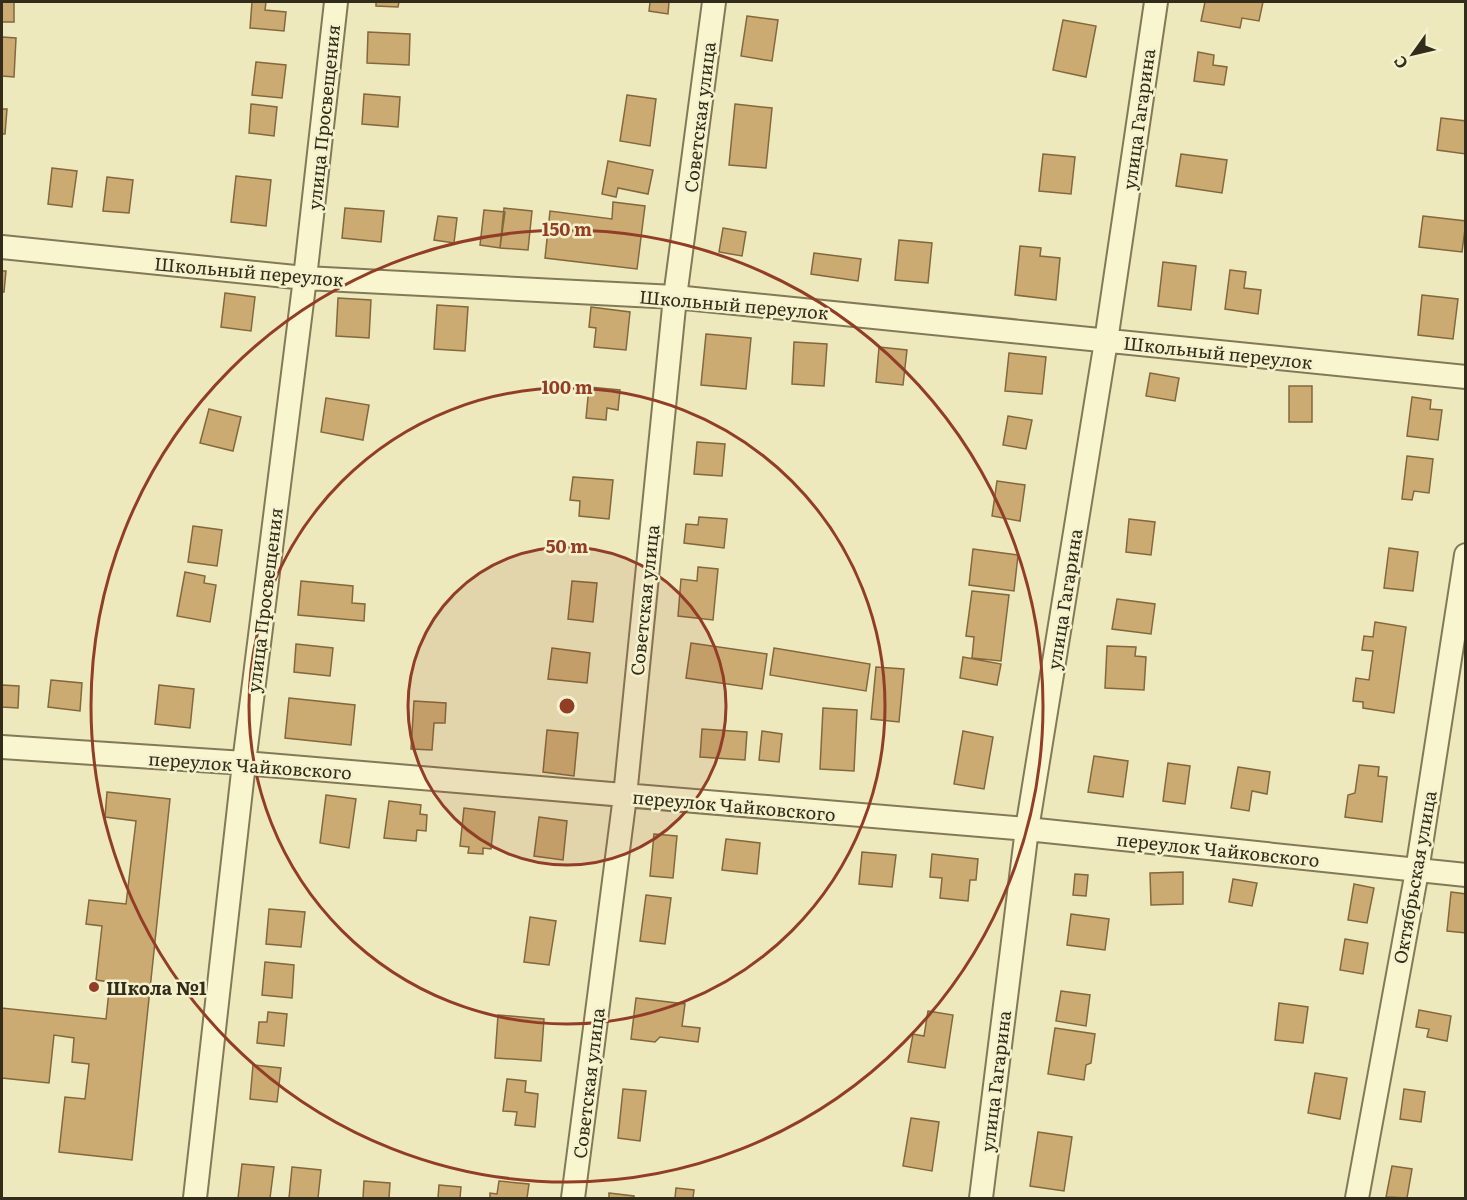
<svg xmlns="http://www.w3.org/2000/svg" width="1467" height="1200" font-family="Literata,serif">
<rect width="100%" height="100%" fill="#ede9bd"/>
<!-- building -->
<path fill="#cbab72" stroke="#83683d" stroke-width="1.5" d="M2,2H14V22H2Z
M252,2H266L265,10L286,12L284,31L250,28Z
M376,2H399L398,7L376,6Z
M650,2H669L668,14L649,11Z
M1205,2H1263L1259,21L1242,18L1240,28L1201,21Z
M747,16L778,20L772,61L741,56Z
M1063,20L1096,26L1086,77L1053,70Z
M368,32L410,34L409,65L367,63Z
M2,37L16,38L14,77L2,76Z
M1198,52L1214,55L1213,65L1227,67L1224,85L1194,81Z
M256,62L286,65L282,98L252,95Z
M364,94L400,97L398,127L362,124Z
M627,95L656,99L650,146L620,141Z
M251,104L277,107L274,136L249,133Z
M735,104L772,108L766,168L729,165Z
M2,109H7L5,134H2Z
M1441,118L1466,121V154L1437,150Z
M1043,154L1075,157L1071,194L1039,191Z
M1181,154L1227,160L1222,193L1176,186Z
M608,161L653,170L648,194L618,188L616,197L602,194Z
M52,168L77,171L72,207L48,204Z
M236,176L271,180L266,226L231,222Z
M107,177L133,180L129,213L103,211Z
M613,202L645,206L637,269L545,258L550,211L612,219Z
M345,208L384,211L381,242L342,238Z
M504,208L532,211L528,250L500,248Z
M484,210L505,212L500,248L480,245Z
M438,216L457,218L454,243L434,240Z
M1423,216L1466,221L1462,252L1419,247Z
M723,228L746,232L742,256L719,252Z
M899,240L932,243L928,283L895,280Z
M1020,246L1041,248L1040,256L1060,258L1056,300L1015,295Z
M814,253L861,259L858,281L811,274Z
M1163,262L1196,266L1191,310L1158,306Z
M1230,270L1246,272L1244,288L1261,290L1258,314L1225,309Z
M2,271H6L4,292H2Z
M225,293L255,297L251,331L221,327Z
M1422,295L1458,299L1453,339L1418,335Z
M338,298L371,300L369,338L336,336Z
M437,305L468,307L465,351L434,349Z
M591,307L630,312L626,350L594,347L596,328L589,327Z
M706,334L751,338L746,389L701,385Z
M794,342L827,344L824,386L792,384Z
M879,347L907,350L903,385L876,382Z
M1009,353L1046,357L1042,394L1005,391Z
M1150,373L1179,378L1175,401L1146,396Z
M1289,386H1312V422H1289Z
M589,387L620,390L618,410L607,408L606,420L586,418Z
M1412,397L1431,400L1430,409L1442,410L1438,440L1407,436Z
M326,398L369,405L363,440L321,432Z
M209,409L241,417L233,451L200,443Z
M1008,416L1032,420L1026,449L1003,445Z
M697,442L725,444L722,476L694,474Z
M1407,456L1433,459L1429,493L1414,491L1412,500L1402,499Z
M573,477L613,480L609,519L579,516L580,501L570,500Z
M997,481L1025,485L1020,521L992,516Z
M699,517L727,519L724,548L684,543L686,524L698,525Z
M1129,519L1155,522L1151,555L1126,552Z
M193,526L222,530L217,566L188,562Z
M1389,548L1418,552L1413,591L1384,588Z
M973,549L1018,555L1014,591L969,585Z
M698,567L718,569L713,620L678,616L681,579L697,581Z
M185,572L205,576L204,583L216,585L210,622L177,616Z
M301,581L353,586L352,603L365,604L364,621L298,615Z
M572,581L597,583L593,622L568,619Z
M972,591L1009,595L1001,661L972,658L974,637L966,636Z
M1117,599L1155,604L1151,634L1112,629Z
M1375,622L1406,627L1394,713L1363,708V702L1353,701L1356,678L1369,680L1373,651L1362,650L1364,636L1373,637Z
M691,643L767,654L762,689L686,678Z
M296,644L333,648L330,676L294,672Z
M1107,646L1136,647L1135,656L1146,657L1144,690L1105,688Z
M552,648L590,653L587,683L548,679Z
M774,648L870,664L866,691L770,675Z
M963,657L1001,664L997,685L960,678Z
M876,667L904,669L899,722L871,719Z
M51,680L82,683L80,711L48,707Z
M2,685L19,686L18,708L2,707Z
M159,685L194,689L190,728L155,724Z
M289,698L355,705L351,745L285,738Z
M414,701L446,703L445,723H434L432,750L411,749Z
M823,708L857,710L854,771L820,769Z
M702,729L747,732L745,760L700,757Z
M547,730L578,733L574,776L543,772Z
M762,731L782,734L779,762L759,760Z
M963,731L993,737L984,789L954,784Z
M1094,756L1128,761L1123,797L1088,792Z
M1168,763L1190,766L1185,804L1163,801Z
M1359,765L1379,767L1378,776L1387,777L1382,822L1345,817L1348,795L1355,793Z
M1238,767L1270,772L1267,794L1252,791L1249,811L1231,808Z
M107,792L170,799L132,1160L59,1152L65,1097L85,1099L89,1064L72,1062L74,1038L54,1035L49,1083L2,1078V1008L106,1019L110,982L96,980L102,926L86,924L89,900L126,904L136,821L105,817Z
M326,795L356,799L349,848L320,843Z
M389,801L421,805L420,814L427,815L426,831L417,830L416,841L384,838Z
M464,808L495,812L491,849L483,848V854L468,853L469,847L460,846Z
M539,817L567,821L563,860L534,856Z
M654,834L677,836L673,878L650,876Z
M726,839L760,843L757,874L722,870Z
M862,852L896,855L892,887L859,884Z
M932,854L978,859L976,880H970L968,901L940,898L942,878L930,877Z
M1183,872V904L1151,905L1150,873Z
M1075,874L1088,875L1086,896L1073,895Z
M1233,879L1257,883L1252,906L1229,902Z
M1354,884L1374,888L1367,923L1348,920Z
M1451,892L1466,894V933L1447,931Z
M646,895L671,898L665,944L640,941Z
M269,909L305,912L301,947L266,944Z
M1071,914L1109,919L1105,950L1067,945Z
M530,917L556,921L549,965L524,962Z
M1345,939L1368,943L1363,974L1340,970Z
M265,962L294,965L292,998L262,995Z
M1061,991L1090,995L1086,1026L1056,1021Z
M636,998L685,1004L682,1026L700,1028L698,1042L660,1037L655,1042L631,1039Z
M1279,1003L1308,1007L1303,1043L1275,1040Z
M1419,1010L1451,1016L1447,1041L1427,1037L1429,1029L1416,1027Z
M928,1011L953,1015L945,1068L908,1062L913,1034L924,1036Z
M268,1012L287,1014L284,1046L257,1043L259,1022H267Z
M498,1015L544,1019L541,1061L495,1058Z
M1055,1028L1095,1034L1091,1063L1086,1065L1084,1080L1048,1074Z
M253,1065L281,1068L277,1102L250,1099Z
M1315,1073L1347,1078L1340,1119L1308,1113Z
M507,1079L526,1081L525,1092L538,1094L535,1127L515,1125L517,1112L503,1111Z
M623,1089L646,1091L640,1141L618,1138Z
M1404,1089L1425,1092L1421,1122L1400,1119Z
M911,1118L939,1122L932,1171L903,1166Z
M1038,1132L1072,1137L1064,1191L1030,1186Z
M242,1164L274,1167L270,1198H238Z
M1392,1166L1412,1169L1407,1198L1386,1197Z
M292,1167L321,1170L318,1198H289Z
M364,1181L390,1183L389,1198H363Z
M499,1181L529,1184L527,1198H490V1193L497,1194Z
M439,1185L461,1187L460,1198H438Z
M676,1188L694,1190L693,1198H675Z
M609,1193L634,1196V1198H609Z"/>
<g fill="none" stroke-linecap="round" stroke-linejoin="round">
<!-- minor casing -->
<g stroke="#847956" stroke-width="26">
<path id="minor" d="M2,247L305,278L675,297L1466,377
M2,747L244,763L1027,829L1466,875
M195,1198L244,763L305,278L336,2
M573,1198L625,796L675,297L714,2
M981,1198L1027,829L1106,341L1156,2
M1357,1198L1417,871L1466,555"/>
</g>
<!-- minor -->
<use href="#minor" stroke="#f8f5cf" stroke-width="22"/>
</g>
<!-- distance rings -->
<circle cx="567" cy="706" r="159" fill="#923e27" fill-opacity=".12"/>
<g fill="none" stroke="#923e27" stroke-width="3">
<circle cx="567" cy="706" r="159"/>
<circle cx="567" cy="706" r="318"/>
<circle cx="567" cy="706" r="476"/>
</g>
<!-- markers -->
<circle fill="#923e27" stroke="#f4f2cc" stroke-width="2" cx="94" cy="987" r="6"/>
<g text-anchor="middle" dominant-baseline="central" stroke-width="5" stroke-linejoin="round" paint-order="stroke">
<!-- street labels -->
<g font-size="18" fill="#332c1b" stroke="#f4f2cc">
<text transform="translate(323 117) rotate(-84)">улица Просвещения</text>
<text transform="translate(699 117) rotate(-83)">Советская улица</text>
<text transform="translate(1138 119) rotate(-82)">улица Гагарина</text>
<text transform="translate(249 271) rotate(5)">Школьный переулок</text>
<text transform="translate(734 304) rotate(5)">Школьный переулок</text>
<text transform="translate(1218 352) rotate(6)">Школьный переулок</text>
<text transform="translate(1064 599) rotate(-81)">улица Гагарина</text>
<text transform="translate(264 600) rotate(-83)">улица Просвещения</text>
<text transform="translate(644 600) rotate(-84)">Советская улица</text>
<text transform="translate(250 765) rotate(4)">переулок Чайковского</text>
<text transform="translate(734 805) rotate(5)">переулок Чайковского</text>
<text transform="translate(1218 849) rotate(6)">переулок Чайковского</text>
<text transform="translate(1414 877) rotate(-80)">Октябрьская улица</text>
<text transform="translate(995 1081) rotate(-83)">улица Гагарина</text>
<text transform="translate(588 1083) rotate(-83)">Советская улица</text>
</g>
<!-- poi labels -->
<g font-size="18" font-weight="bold" fill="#332c1b" stroke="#f4f2cc" text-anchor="start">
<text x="106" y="987">Школа №1</text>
</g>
</g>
<circle cx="567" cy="706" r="9" fill="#923e27" stroke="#f4f2cc" stroke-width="3"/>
<g font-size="18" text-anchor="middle" font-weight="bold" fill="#923e27" stroke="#f4f2cc" stroke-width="5" stroke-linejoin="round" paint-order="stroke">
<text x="567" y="236">150 m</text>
<text x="567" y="394">100 m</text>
<text x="567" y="553">50 m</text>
</g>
<!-- border -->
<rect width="1467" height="1200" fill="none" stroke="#332c1b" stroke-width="6"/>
<!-- north arrow -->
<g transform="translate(1413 54) rotate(236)" stroke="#f4f2cc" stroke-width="4.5" paint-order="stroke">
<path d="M0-4.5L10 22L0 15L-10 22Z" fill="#332c1b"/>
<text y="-9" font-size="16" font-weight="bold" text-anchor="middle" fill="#332c1b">С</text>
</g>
</svg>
